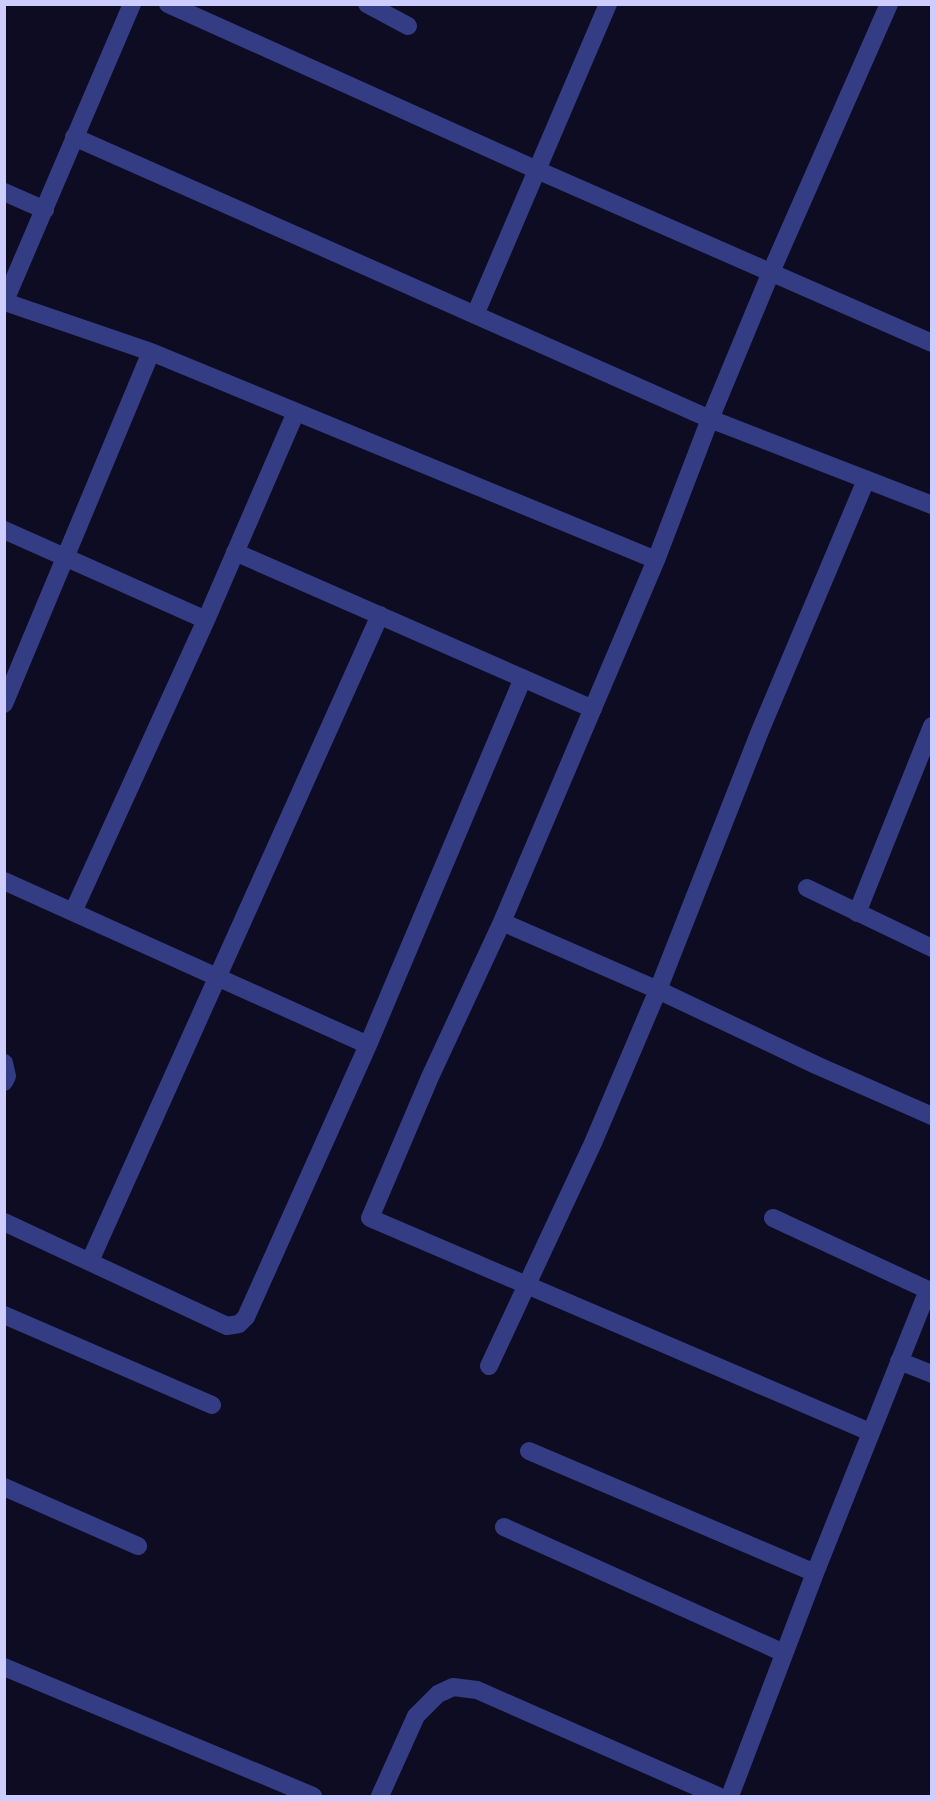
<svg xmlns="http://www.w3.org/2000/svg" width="936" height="1801" font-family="Montserrat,sans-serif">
<rect width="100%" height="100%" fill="#0d0c22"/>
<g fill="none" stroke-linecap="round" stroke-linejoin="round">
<!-- street -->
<path stroke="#343c84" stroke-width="18" d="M168,4L537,170L932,343
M367,4L408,26
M74,137L710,419L932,505
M4,192L45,210
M5,302L151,352L656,560L502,922L430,1077L370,1218L870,1432
M4,303L132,4
M475,315L608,4
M4,530L206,620
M235,552L593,709
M656,560L710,419L771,272L889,4
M4,704L151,352
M4,881L368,1045
M807,888L932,948
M73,912L206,620L296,412
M857,913L932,726
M502,922L658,990L816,1065L932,1116
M4,1063L7,1076L4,1082
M4,1222L227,1326L239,1324L246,1317L368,1045L523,678
M90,1261L380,615
M4,1315L212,1405
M899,1361L932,1374
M489,1366L593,1143L658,990L760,731L866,480
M529,1451L815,1573
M4,1487L138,1546
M504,1527L784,1653
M4,1667L313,1796
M380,1796L416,1716L438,1694L453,1687L477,1690L718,1796
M730,1796L815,1573L928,1290L773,1218"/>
</g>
<!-- border -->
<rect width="936" height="1801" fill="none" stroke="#cdceff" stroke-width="12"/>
</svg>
